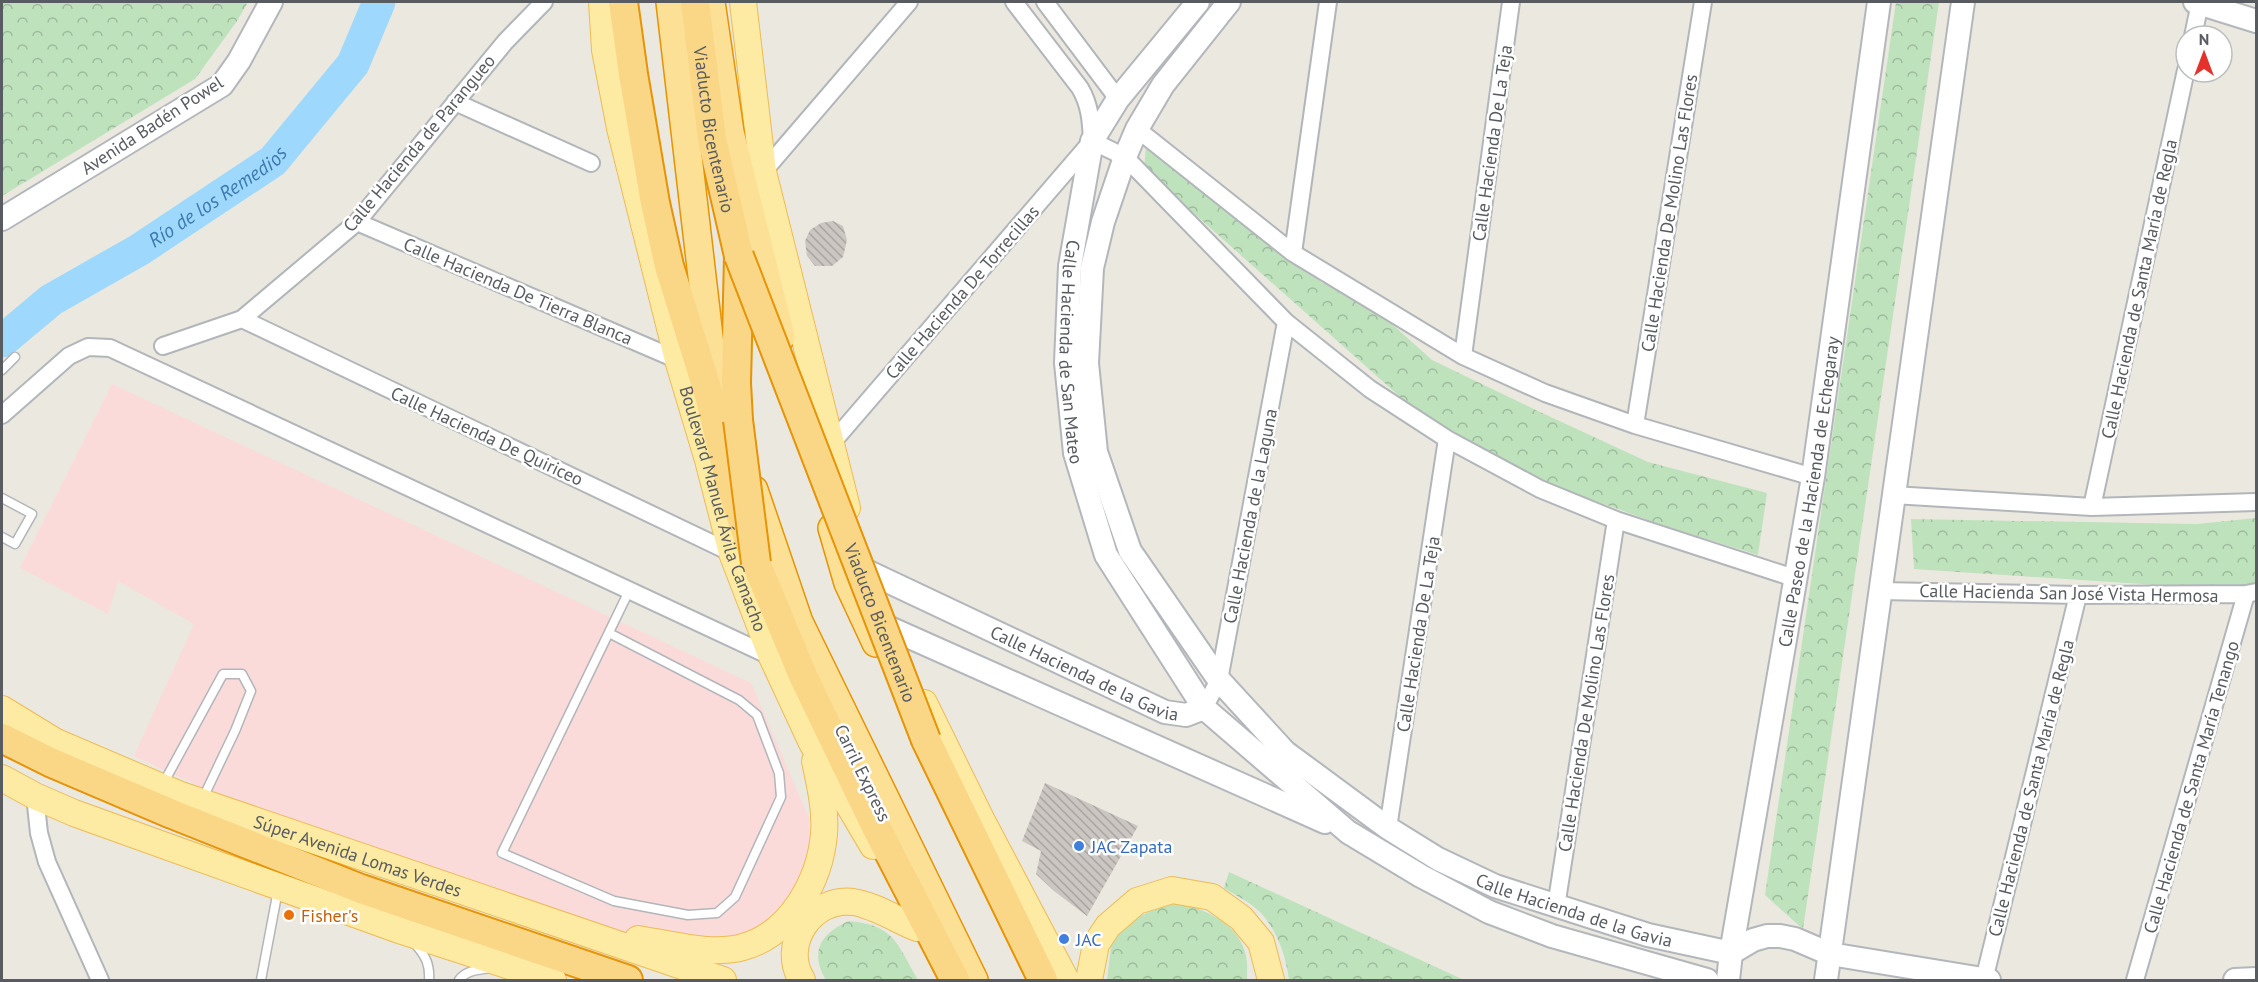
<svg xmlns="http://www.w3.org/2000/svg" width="2258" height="982" font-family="'PT Sans',sans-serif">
<defs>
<pattern id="park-crowns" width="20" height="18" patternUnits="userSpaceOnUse" patternTransform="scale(1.5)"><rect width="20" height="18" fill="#bee3bc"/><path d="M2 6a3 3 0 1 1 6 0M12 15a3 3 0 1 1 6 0" fill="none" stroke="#9dbb9c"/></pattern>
<pattern id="building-back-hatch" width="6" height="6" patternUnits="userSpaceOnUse" patternTransform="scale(1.5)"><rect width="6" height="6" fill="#cbc6c1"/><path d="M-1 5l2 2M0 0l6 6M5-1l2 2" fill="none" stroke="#a8a4a0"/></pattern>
</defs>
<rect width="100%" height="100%" fill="#ebe8df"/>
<!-- medical -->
<path fill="#fadbda" d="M112,384L751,683L809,818L810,865L785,908L743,945L654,941L510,907L314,840L134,756L194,624L118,581L108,614L20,568Z"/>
<!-- park -->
<path fill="url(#park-crowns)" d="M2,2H248L237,21L195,79L2,196Z
M1896,2H1939L1803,929L1765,895Z
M1147,134L1322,283L1356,292L1432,360L1540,412L1648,462L1767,493L1758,555L1665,526L1554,486L1425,419L1144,169Z
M2256,518V588L2247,591L1914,569L1911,519L2197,524Z
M1229,872L1464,980H1289C1286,956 1277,930 1260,912C1250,902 1235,895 1224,888Z
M1181,903C1207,911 1237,923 1245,952C1248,961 1247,972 1247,980H1107L1112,938C1133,919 1153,906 1181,903Z
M849,921C895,925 897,944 918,980H826C809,952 821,933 849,921Z"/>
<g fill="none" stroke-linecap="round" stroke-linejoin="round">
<!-- river -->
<path stroke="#9ed9fd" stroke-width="33" id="s1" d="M2,341L51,300L139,250L273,161L353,64L379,2"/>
</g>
<!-- building -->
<path fill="url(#building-back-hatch)" d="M833,221L843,226L847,240L843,257L832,266H815L807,256L805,241L810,230L821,223Z
M1045,783L1138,826L1087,916L1054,891L1036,874L1041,851L1022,841Z"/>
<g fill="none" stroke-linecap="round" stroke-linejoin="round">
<!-- service casing -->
<g stroke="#b2b6ba" stroke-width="11">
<path id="service" d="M2,370L15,357
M2,498L32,514L15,544L2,537
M609,633L739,700L757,715L779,773L781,797L735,897L717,913L688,915L614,901L502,853C545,766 586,678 629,591
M163,784L223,674H242L251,691L235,731L203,798
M415,944C426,956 430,965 429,980
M261,980L278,890
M459,980C466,970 479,970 490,968"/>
</g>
<!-- minor casing -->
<g stroke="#b2b6ba" stroke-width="20">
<path id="minor" d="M1014,2L1080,88C1090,105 1091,121 1092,141
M1045,2L1118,99
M2193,36L2200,3
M455,102L591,163
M1137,129L1293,253L1463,356L1545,393L1635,425L1813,477
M1092,141L1125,157L1286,322L1370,389L1447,439L1540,489L1616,520L1794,578
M763,172L909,2
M357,222L678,360
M1293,253L1328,2
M242,319L732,553
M163,346L242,319L357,222L505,42L544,2
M1463,356L1511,2
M2,415L69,356L88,347L110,348L772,657
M1635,425L1703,2
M831,444L1092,141
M1893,495L2092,507L2256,502
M2092,507L2186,70
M1880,591L2078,595L2246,594L2256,592
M1204,708L1219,680L1286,322
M35,796L39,833L47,862L100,980
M1388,828L1447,439
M1556,907L1616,520
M1984,980L2078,595
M2135,980L2246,594"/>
</g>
<!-- secondary casing -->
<g stroke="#b3b7bc" stroke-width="26">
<g id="secondary">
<path id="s2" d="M1198,2L1118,99L1092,141L1070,266L1066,363L1075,453L1106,555L1204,708L1348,832L1421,876L1489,912L1552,936L1707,980"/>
<path id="s3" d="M1229,2L1163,85L1137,129L1125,157L1103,222L1092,268L1087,363L1096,452L1130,551L1219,680L1285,752L1388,828L1438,859L1495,886L1648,935L1731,953L1753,940L1767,936H1780L1795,939L1830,954L1989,980"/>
<path d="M2195,2L2256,21"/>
<path d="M2,219L222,85L239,61L271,2"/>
<path id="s4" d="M862,569L1165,712L1186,715L1204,708"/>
<path d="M885,626L1325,822"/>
<path id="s5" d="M1728,980L1731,953L1813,477L1879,2"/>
<path d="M1826,980L1963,2"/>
<path d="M2235,980L2256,979"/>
</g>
</g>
<!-- primary casing -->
<g stroke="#eebb56" stroke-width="28">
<g id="primary">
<path id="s6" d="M602,2L605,50L620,128L678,360L708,460L732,553L772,657L812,743L873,846"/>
<path d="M743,2L763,172L847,508"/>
<path d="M924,703L981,819L1066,980"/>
<path id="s7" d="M2,709L56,742L178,794L723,980"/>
<path d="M2,778L35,796L74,813L402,931L553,980"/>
<path d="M638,939C671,944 711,956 743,947C791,934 820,880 824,834C826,810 820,785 815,761"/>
<path d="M802,980C780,945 811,897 853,902C874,905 897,920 917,928"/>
<path d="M1089,980L1096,944L1108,926L1137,901L1172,890L1212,897L1241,918L1261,942L1271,980"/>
</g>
</g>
<!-- trunk casing -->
<g stroke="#e69305" stroke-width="30">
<path id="trunk" d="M670,2L710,345L725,405
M711,2L730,132L781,337
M754,490L799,622L974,980
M832,528L848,583L876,643"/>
</g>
<!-- motorway casing -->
<g stroke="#e69305" stroke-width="32">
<g id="motorway">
<path d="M623,2L633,74L655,203L669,266L709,395L730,483L756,563L804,678L876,827L955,980"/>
<path id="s8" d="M695,2L712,139L739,256L736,383L738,420"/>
<path d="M2,738L50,762L172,814L361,889L628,980"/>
<path d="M926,740L1043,980"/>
</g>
</g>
<!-- service -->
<use href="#service" stroke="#fff" stroke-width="8"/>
<!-- minor -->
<use href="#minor" stroke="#fff" stroke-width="16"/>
<!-- secondary -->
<use href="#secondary" stroke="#fff" stroke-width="22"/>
<!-- primary -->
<use href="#primary" stroke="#fdeaa3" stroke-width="26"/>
<!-- trunk -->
<use href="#trunk" stroke="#fce095" stroke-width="27"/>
<!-- motorway -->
<use href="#motorway" stroke="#fad787" stroke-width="28"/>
<!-- motorway-bridge casing -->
<g stroke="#e69305" stroke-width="32" stroke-linecap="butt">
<g id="motorway-bridge">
<path id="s9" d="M739,256L926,740"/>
<path d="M738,420L756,563"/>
</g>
</g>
<!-- motorway-bridge -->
<use href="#motorway-bridge" stroke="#fad787" stroke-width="28"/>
</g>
<!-- markers -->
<g fill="#3f7fe0" stroke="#fff" stroke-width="2">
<circle cx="1079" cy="846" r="6"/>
<circle cx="1064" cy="939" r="6"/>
</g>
<circle fill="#e8710a" stroke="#fff" stroke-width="2" cx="289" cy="915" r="6"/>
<g text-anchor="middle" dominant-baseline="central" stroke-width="5" stroke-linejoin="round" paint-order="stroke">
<!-- street labels -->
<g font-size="18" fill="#585c60" stroke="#fff">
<text transform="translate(152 125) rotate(-33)">Avenida Badén Powel</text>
<text stroke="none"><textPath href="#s8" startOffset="129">Viaducto Bicentenario</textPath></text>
<text transform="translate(419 143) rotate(-50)">Calle Hacienda de Parangueo</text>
<text transform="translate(1492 143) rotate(-82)">Calle Hacienda De La Teja</text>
<text transform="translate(1669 213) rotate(-81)">Calle Hacienda De Molino Las Flores</text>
<text transform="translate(2139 289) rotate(-78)">Calle Hacienda de Santa María de Regla</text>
<text transform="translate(518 291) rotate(23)">Calle Hacienda De Tierra Blanca</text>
<text transform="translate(962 292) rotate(-49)">Calle Hacienda De Torrecillas</text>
<text stroke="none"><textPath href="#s2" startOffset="388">Calle Hacienda de San Mateo</textPath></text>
<text transform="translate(487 436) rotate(25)">Calle Hacienda De Quiriceo</text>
<text stroke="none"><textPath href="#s5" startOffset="495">Calle Paseo de la Hacienda de Echegaray</textPath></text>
<text stroke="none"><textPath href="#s6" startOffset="522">Boulevard Manuel Ávila Camacho</textPath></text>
<text transform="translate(1250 516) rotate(-79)">Calle Hacienda de la Laguna</text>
<text transform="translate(2069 593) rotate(1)">Calle Hacienda San José Vista Hermosa</text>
<text stroke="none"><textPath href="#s9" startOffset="393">Viaducto Bicentenario</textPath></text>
<text transform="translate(1418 634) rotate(-81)">Calle Hacienda De La Teja</text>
<text stroke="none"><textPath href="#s4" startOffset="246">Calle Hacienda de la Gavia</textPath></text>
<text transform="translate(1586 713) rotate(-81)">Calle Hacienda De Molino Las Flores</text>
<text transform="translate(863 773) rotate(64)">Carril Express</text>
<text transform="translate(2191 787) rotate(-74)">Calle Hacienda de Santa María Tenango</text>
<text transform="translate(2031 788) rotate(-76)">Calle Hacienda de Santa María de Regla</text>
<text stroke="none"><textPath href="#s7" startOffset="386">Súper Avenida Lomas Verdes</textPath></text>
<text stroke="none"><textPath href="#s3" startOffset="1180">Calle Hacienda de la Gavia</textPath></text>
</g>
<!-- shop labels -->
<g font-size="18" fill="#366cbe" stroke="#fff" text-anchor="start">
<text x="1091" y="846">JAC Zapata</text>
<text x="1076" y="939">JAC</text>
</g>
<!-- food labels -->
<g font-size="18" fill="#c56008" stroke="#fff" text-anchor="start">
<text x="301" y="915">Fisher's</text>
</g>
<!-- water labels -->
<g font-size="20" font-style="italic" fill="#3d79ae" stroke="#fff">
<text stroke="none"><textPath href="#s1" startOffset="260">Río de los Remedios</textPath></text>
</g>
</g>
<!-- border -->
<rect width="2258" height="982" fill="none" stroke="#585c60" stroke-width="6"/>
<!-- north arrow -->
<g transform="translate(2204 54)"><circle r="28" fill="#ffffff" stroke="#bcbebf" stroke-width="1.5"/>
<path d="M0-4.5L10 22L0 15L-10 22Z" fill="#e5312c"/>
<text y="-9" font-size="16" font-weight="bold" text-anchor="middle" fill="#585c60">N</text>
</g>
</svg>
